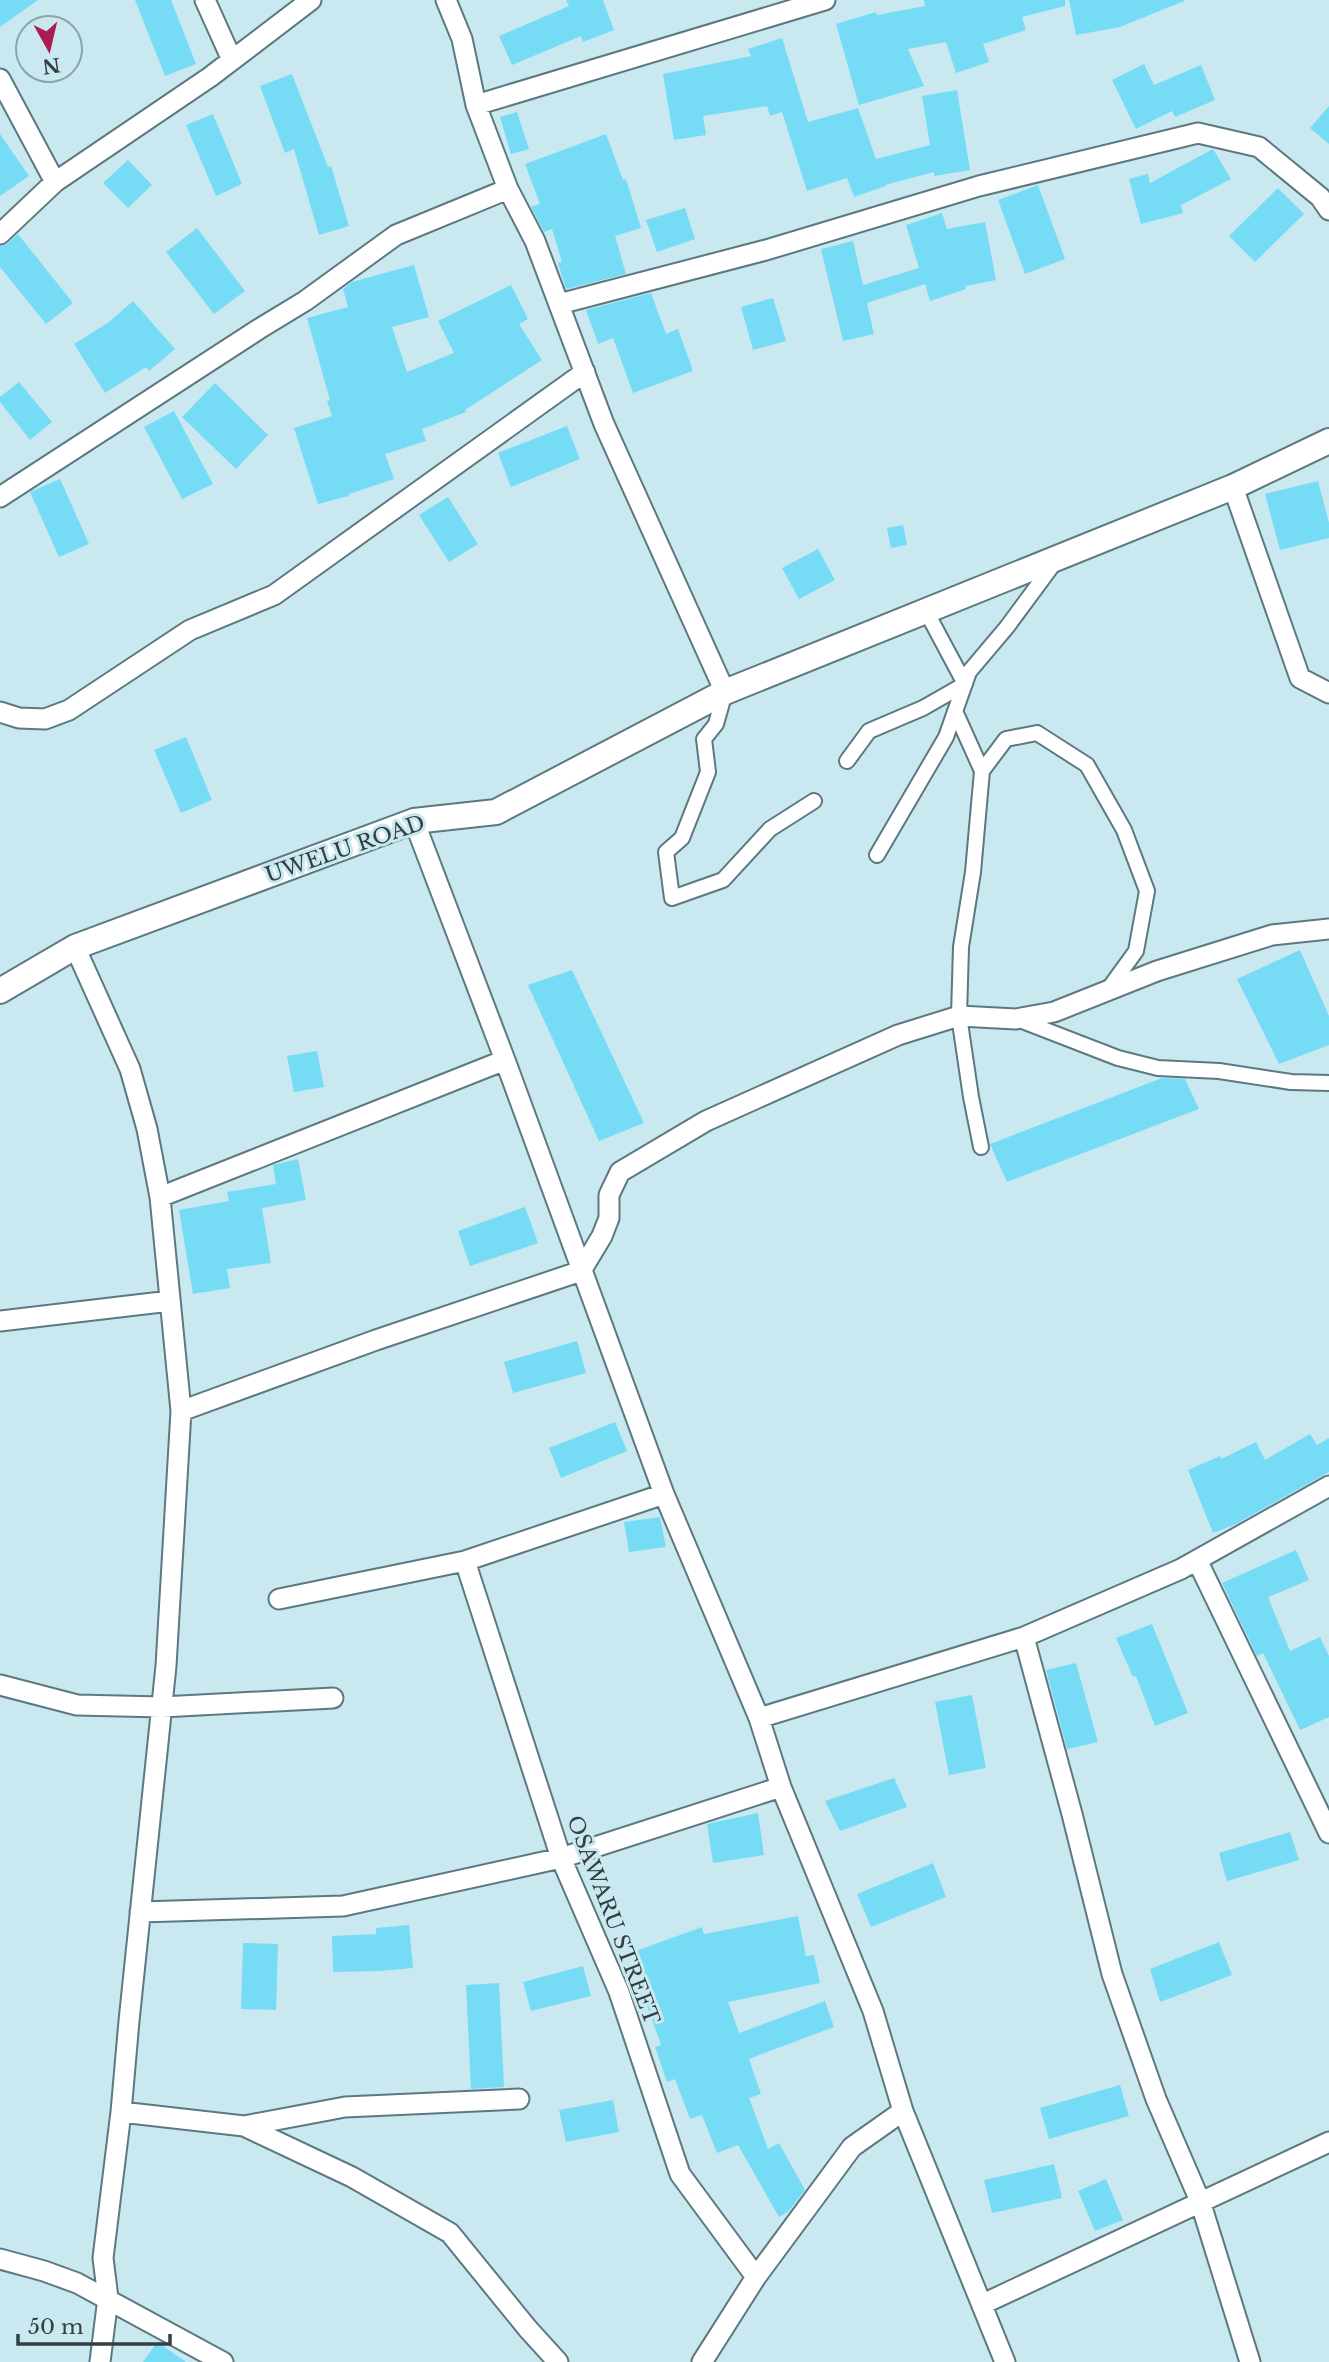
<svg xmlns="http://www.w3.org/2000/svg" width="1329" height="2362" font-family="'Libre Baskerville',serif">
<rect width="100%" height="100%" fill="#c9e8f0"/>
<!-- building -->
<path fill="#76dcf6" d="M0,0H38L0,27Z
M135,0H171L196,64L165,76Z
M566,0H603L614,30L583,42L581,36L512,65L499,36L569,6Z
M924,0H1065V6L1022,17L1026,30L983,44L989,62L956,73L946,42L908,49L924,86L859,105L836,24L876,12L877,15L925,6Z
M1069,0H1184V1L1120,27L1076,35Z
M782,38L808,122L858,108L876,159L930,145L922,96L957,90L970,170L934,176V172L885,185L886,186L854,197L847,178L807,191L782,112L770,116L767,106L703,116L706,135L674,140L663,74L751,56L748,49Z
M1144,64L1154,85L1201,65L1215,100L1175,117L1172,111L1136,129L1112,80Z
M292,74L328,167L331,166L349,226L319,235L294,149L285,153L260,86Z
M1329,106V144L1310,128Z
M517,112L529,149L511,154L500,117Z
M213,114L242,184L216,196L186,125Z
M0,134L29,176L0,196Z
M606,134L623,180L626,179L641,228L615,236L626,274L566,289L558,263L562,262L552,229L544,232L531,207L540,204L525,164Z
M1213,149L1231,179L1181,205L1183,213L1141,224L1129,179L1148,174L1150,183Z
M128,160L152,185L128,208L103,183Z
M1038,185L1065,259L1025,274L998,200Z
M1278,188L1304,214L1255,262L1229,236Z
M685,208L695,239L657,252L646,220Z
M942,213L947,229L985,222L996,280L965,286L966,289L930,301L925,284L867,303L874,334L843,341L821,249L853,241L863,285L919,268L906,225Z
M197,228L245,291L214,314L166,252Z
M18,234L73,303L46,324L0,267V246L8,243Z
M414,265L429,317L392,327L407,372L454,353L438,321L511,285L528,319L519,324L542,360L465,410L466,412L422,429L426,441L385,454L394,479L349,494V496L318,504L294,428L332,416L327,401L330,400L307,318L348,307L343,289L352,282Z
M651,293L666,334L678,329L693,371L633,393L613,338L598,344L586,310Z
M773,298L786,341L753,350L741,307Z
M133,301L175,349L149,371L146,367L105,393L74,344L109,322Z
M19,382L52,422L30,440L0,402V397Z
M215,383L268,435L236,469L182,417Z
M174,411L213,484L182,499L144,427Z
M567,426L580,459L511,487L498,453Z
M60,479L89,544L59,557L30,492Z
M1318,481L1329,523V538L1280,550L1265,494Z
M448,497L478,544L449,562L419,515Z
M903,525L907,545L891,548L887,528Z
M818,549L835,580L799,599L782,568Z
M186,737L212,800L181,813L154,750Z
M1300,950L1329,1016V1045L1279,1064L1237,979Z
M572,970L644,1123L599,1141L528,985Z
M317,1051L324,1087L294,1092L287,1056Z
M1162,1078L1185,1079L1199,1109L1007,1182L990,1144Z
M298,1159L306,1200L262,1208L271,1263L227,1269L230,1288L193,1294L179,1210L229,1201L227,1192L276,1184L273,1165Z
M525,1207L538,1243L470,1266L458,1231Z
M577,1341L586,1373L513,1393L504,1362Z
M615,1422L627,1451L561,1478L549,1448Z
M1310,1434L1317,1445L1329,1438V1472L1236,1524L1213,1533L1188,1470L1220,1456L1221,1459L1256,1442L1265,1460Z
M660,1517L666,1547L629,1552L624,1522Z
M1296,1550L1309,1580L1268,1597L1290,1651L1320,1637L1329,1656V1717L1300,1730L1263,1653L1257,1656L1222,1583Z
M1152,1624L1188,1713L1155,1726L1136,1676L1133,1677L1116,1638Z
M1076,1663L1098,1742L1067,1749L1046,1670Z
M972,1695L986,1768L949,1775L935,1702Z
M894,1778L907,1807L840,1831L825,1801Z
M758,1813L764,1855L713,1863L707,1824Z
M1290,1832L1299,1860L1227,1881L1219,1853Z
M933,1863L946,1897L871,1927L857,1894Z
M798,1916L806,1956L814,1955L820,1983L728,2002L739,2033L825,2001L834,2027L749,2059L761,2094L749,2098L768,2149L779,2143L805,2190L789,2211L779,2217L738,2145L717,2153L702,2115L690,2119L675,2079L667,2082L655,2047L661,2045L645,2000L649,1998L633,1952L702,1927L704,1934Z
M409,1925L413,1968L380,1971L333,1972L332,1936L376,1934V1928Z
M1219,1942L1232,1975L1160,2002L1150,1969Z
M243,1943L278,1944L276,2010L241,2009Z
M583,1966L591,1996L531,2011L523,1982Z
M499,1983L504,2087L471,2089L466,1985Z
M1120,2085L1129,2116L1049,2139L1040,2108Z
M613,2100L619,2132L566,2142L559,2110Z
M1054,2164L1062,2198L992,2213L984,2180Z
M1106,2179L1123,2220L1095,2231L1078,2191Z
M157,2342L186,2362H143Z"/>
<g fill="none" stroke-linecap="round" stroke-linejoin="round">
<!-- pedestrian casing -->
<g stroke="#5c7880" stroke-width="18">
<path id="pedestrian" d="M725,692L716,724L704,739L708,772L682,838L666,852L672,898L723,880L770,829L814,801
M955,711L982,771L1006,739L1037,733L1087,765L1124,830L1147,891L1136,951L1107,991
M847,761L869,731L923,708L965,684L926,611
M877,855L946,737L969,672L1007,627L1055,562
M1017,1019L1118,1058L1158,1068L1219,1071L1291,1082L1329,1083
M981,1147L971,1097L959,1016L961,947L973,872L982,771"/>
</g>
<!-- minor casing -->
<g stroke="#5c7880" stroke-width="23">
<path id="minor" d="M205,0L232,60
M446,0L462,39L476,105L508,189L535,241L604,424L725,692
M0,79L55,182
M476,105L825,0
M0,234L55,182L210,77L311,0
M559,304L766,250L979,186L1198,133L1259,147L1320,197L1329,210
M1233,487L1300,678L1329,693
M0,497L259,329L305,301L396,235L508,189
M0,712L19,718L45,719L69,710L190,630L274,595L585,372
M414,821L505,1060L664,1494L759,1718L781,1787L873,2011L903,2111L1005,2362
M75,947L130,1069L147,1129L160,1197L181,1411L166,1666L129,2021L121,2112L103,2258L108,2298L100,2362
M160,1197L505,1060
M0,1321L170,1301
M181,1411L376,1340L581,1271L602,1236L609,1218V1195L620,1172L706,1121L898,1035L959,1016L1016,1019L1054,1012L1157,971L1272,935L1329,929
M1197,1560L1329,1833
M465,1561L561,1858L619,1992L680,2174L756,2277
M279,1599L465,1561L664,1494
M1024,1637L1072,1814L1112,1974L1156,2099L1200,2201L1250,2362
M0,1685L77,1705L162,1707L333,1698
M759,1718L1024,1637L1181,1569L1329,1486
M140,1912L343,1906L561,1858L781,1787
M121,2112L244,2126L352,2177L450,2233L528,2329L558,2362
M244,2126L345,2107L519,2099
M0,2259L44,2271L77,2283L223,2362
M983,2304L1329,2142
M702,2362L756,2277L852,2147L903,2111"/>
</g>
<!-- tertiary casing -->
<g stroke="#5c7880" stroke-width="28">
<path id="tertiary" d="M0,991L75,947L414,821L496,812L725,692L1233,487L1329,441"/>
</g>
<!-- pedestrian -->
<use href="#pedestrian" stroke="#fff" stroke-width="14"/>
<!-- minor -->
<use href="#minor" stroke="#fff" stroke-width="19"/>
<!-- tertiary -->
<use href="#tertiary" stroke="#fff" stroke-width="24"/>
</g>
<g text-anchor="middle" dominant-baseline="central" stroke-width="6" stroke-linejoin="round" paint-order="stroke">
<!-- street labels -->
<g font-size="21" fill="#333f42" stroke="#c9e8f0">
<text transform="translate(345 849) rotate(-19)">UWELU ROAD</text>
<text transform="translate(613 1920) rotate(69)">OSAWARU STREET</text>
</g>
</g>
<!-- north arrow -->
<g transform="translate(49 49) rotate(172)"><circle r="33" fill="#c9e8f0" stroke="#8da4aa" stroke-width="2"/>
<path d="M0-5L12 26L0 18L-12 26Z" fill="#ab1c56"/>
<text y="-10" font-size="19" font-weight="bold" text-anchor="middle" fill="#333f42">N</text>
</g>
<!-- scale -->
<path d="M18 2334v10h152v-10" fill="none" stroke="#333f42" stroke-width="3.5"/>
<text x="28" y="2334" font-size="21" fill="#333f42" stroke="#c9e8f0" stroke-width="5" paint-order="stroke">50 m</text>
</svg>
